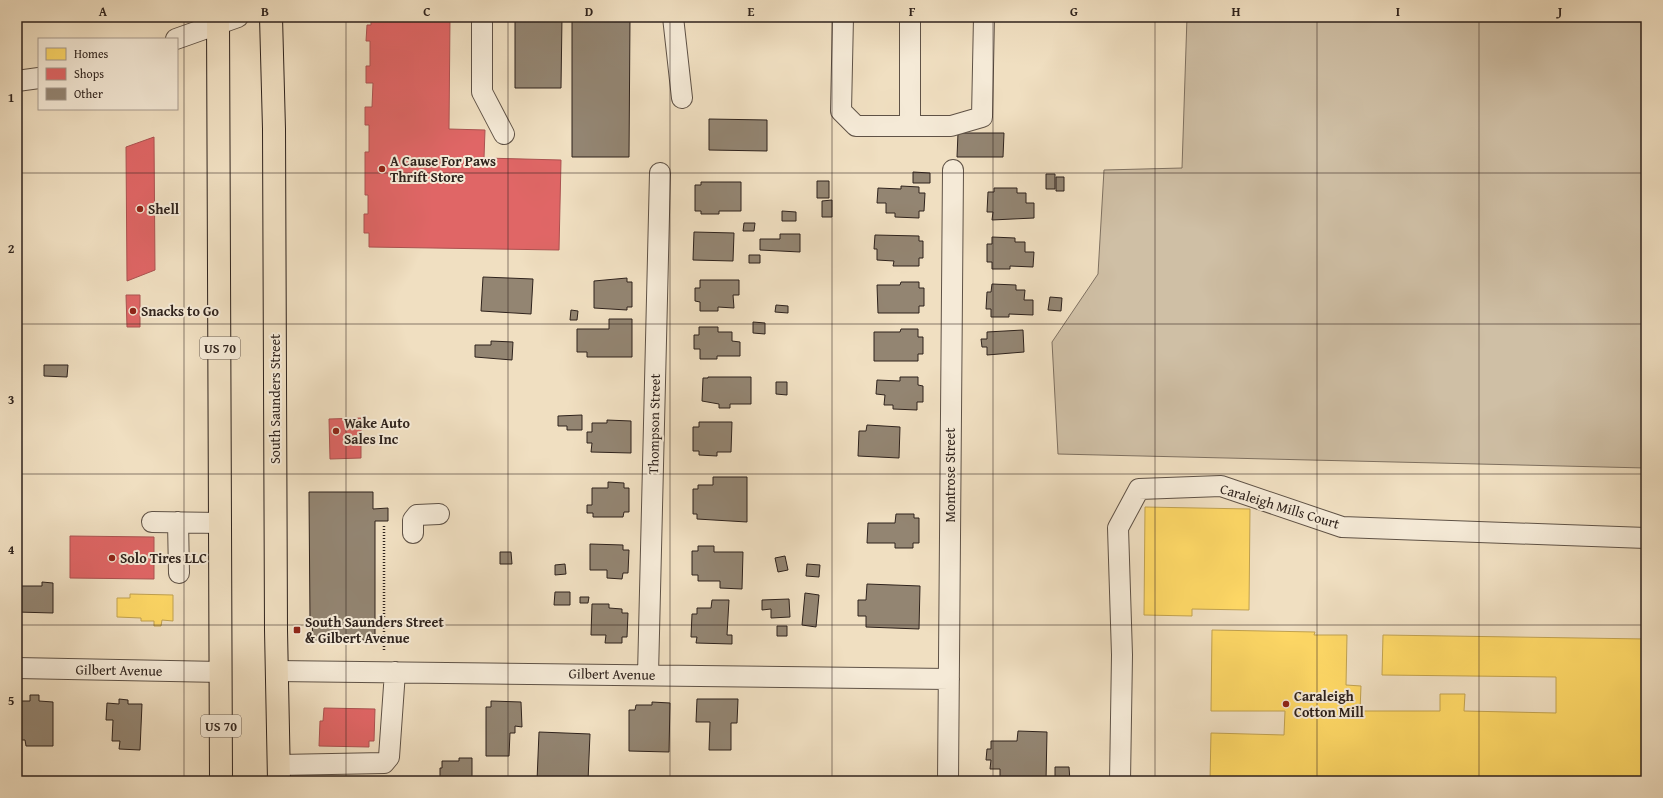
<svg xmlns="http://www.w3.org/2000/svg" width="1663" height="798" font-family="'Gentium Book Plus',serif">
<rect width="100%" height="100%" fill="#f0dfc1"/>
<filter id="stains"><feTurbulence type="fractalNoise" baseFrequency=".005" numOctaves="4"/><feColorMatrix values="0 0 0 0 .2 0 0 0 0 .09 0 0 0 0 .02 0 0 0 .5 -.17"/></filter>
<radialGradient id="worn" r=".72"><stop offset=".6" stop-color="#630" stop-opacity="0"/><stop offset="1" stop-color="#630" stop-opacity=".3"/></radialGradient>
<!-- green -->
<path fill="#cfbfa5" stroke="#7f7161" d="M1187,17H1646V468L1058,454L1052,342L1098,274L1104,170L1182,168Z"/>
<!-- homes -->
<path fill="#ffd966" stroke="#c1a250" d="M1145,507L1250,509L1249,610L1192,609V616L1144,615Z
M130,594L173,595V621L162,620L161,626H154V621H141V618L117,617V598H130Z
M1212,630L1315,632L1314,635H1347L1346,685L1361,686L1360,711H1440V694H1465L1464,711L1556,713V677L1382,675L1383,635L1646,639V781H1210L1211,733L1284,735L1285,711H1211Z"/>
<!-- shops -->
<path fill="#e06666" stroke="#ab5250" d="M371,17H450L449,129L485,130L484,158L561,160L559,250L369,247V233H364V214H368V195H365V152H369V125H365V107H372L373,83H366V66H370V41H366L367,25H371Z
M154,137L155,270L127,281L126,147Z
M126,295H140V327H127Z
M361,418V458L330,459L329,419Z
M70,536L154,537V579L70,578Z
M324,708L375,709L374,741H369V747L319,746L320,721H323Z"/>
<!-- building -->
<path fill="#938572" stroke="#2f231d" d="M515,17H562L561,88H515Z
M572,17H630L629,157H572Z
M709,119L767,120V151L709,150Z
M958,133H1004L1003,157H957Z
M913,172L930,173V183H913Z
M1046,174H1055V189H1046Z
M1056,177H1064V191H1056Z
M817,181H829V198H817Z
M701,182H741V211H719V214H701V211H695V185H701Z
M901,186L919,187V193H925L924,211H919V218L895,217V213H886V203H877L878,188L901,189Z
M994,188H1017V193H1026V203H1034V218L992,220L993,212H987L988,192H994Z
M832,200V217H822V201Z
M782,211L796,212V221H782Z
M744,223H755L754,231H743Z
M694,232L734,233L733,261L693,260Z
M780,234H800V252L760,250V239H780Z
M875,235L919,236V241H923V258H919V266H893L894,261L877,260V249H874Z
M992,237L1015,238V242H1025V252H1034L1033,267L1010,266V269H992V262H987V244H992Z
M749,255H760V263H749Z
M483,277L533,279L531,314L481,311Z
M627,278V282H632V307H627V310L594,308V281Z
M700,280H739V295H733L734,308L718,307V311H700V302L695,301V288H700Z
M901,282H919V288H924V306H919V313H878L877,285H900Z
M992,284L1016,285V290H1025L1024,300H1033V315L1009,314V317H991V309H986L987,292H991Z
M1050,297L1062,298L1061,311L1048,310Z
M776,305L788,306V313L775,312Z
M571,310L578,311L577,320H570Z
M609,319H632V357H587V352H577V329H609Z
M753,322L765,323V334L753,333Z
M699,327H718V332H732V341L740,342V356H717V359H700V349H694V335H699Z
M901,329H918V337H923V354H918V361H874V332H900Z
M1023,330L1024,352L987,355V347H982L981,339H987V332Z
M491,341L513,342L512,360L475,357V345H491Z
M44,365H68L67,377L44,376Z
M708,377H751V404H730V408H719V404L702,401L703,378H708Z
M900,377H918V385L923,386V402H917V410L893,409V405H884L885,395L876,394L877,380L900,381Z
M776,382H787V395L776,394Z
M582,415V430H567V426H558V416Z
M607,420L631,421V453L591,452L592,443H587V432H592V423H607Z
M699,422H732L731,452H717V456L699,455V451H693V427H699Z
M867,425L900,427L899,458L858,456L859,431H866Z
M713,477H747V522L697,519V514H693V489H698V485H713Z
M608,482L624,483V488H629V512H624L623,517H593V513H587V505H592V488H608Z
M309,492H373V509L388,508V521H375V640H313L312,622H310Z
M896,514H914V518H919V543H913V548H895V543H867L868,523H895Z
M590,544L623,545V550H629L628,573H623L622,579L607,578V570H590Z
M698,546H714V552H743L742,589L720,588V581H698V575H692V551H698Z
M500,552H511L512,564H500Z
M785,556L788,570L778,572L775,558Z
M565,564L566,574L555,575V565Z
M807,564L820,565L819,577L806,576Z
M42,582L53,583V613L17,612V586H42Z
M867,584L920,586L919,629L866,627V616H858V600H866Z
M555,592H570V605H554Z
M805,593L819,595L816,627L802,625Z
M580,597H589L588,603H580Z
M789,599L790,617L771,618V609L762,610V600Z
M712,600H729L727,635H732V644L696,643L697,637H691L692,614H697V608H711Z
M592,604H609V608L622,609V613H628L627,637H622V643H605L606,635H591Z
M777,626H787V636H777Z
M30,695H39V701L53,702V746H26L25,740H17V701H30Z
M119,699L128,700V704H142L140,750L119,749L120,741H112L113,720H106L107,703L119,704Z
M697,699H738L737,723H731V750H709L710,722H696Z
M491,701L521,702L522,727L515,726V733H510L509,756H486V707H491Z
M652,702L670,703L669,752L629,751V710H635L636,705H652Z
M1018,731L1047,732L1046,781H1000V769H990L991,760H986L987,749H991V741H1017Z
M539,732L590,734L588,781H537Z
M459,758H472V778H459V781H440V768H442V761H459Z
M1055,767H1069L1070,781H1055Z"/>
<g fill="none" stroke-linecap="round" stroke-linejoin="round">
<!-- minor casing -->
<g stroke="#5f5246" stroke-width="22">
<path id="minor" d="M482,17V92L504,134
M673,17L682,98
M843,17L841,111L856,126H951L982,117L984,17
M176,39L238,17
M17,81L39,78
M910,126V17
M152,522L220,523
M178,522L179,573
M413,533V520L417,515L439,514
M17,668L221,672
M276,671L949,679
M648,675L660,173
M279,765L384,763L389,757L395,672
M948,781L953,170
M1120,781L1122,655L1118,528L1139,489L1221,486L1342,527L1646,538"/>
</g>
<!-- major casing -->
<g stroke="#2f231d" stroke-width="24">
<path id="major" d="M218,17L221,781
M271,17L274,129L276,630L279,781"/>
</g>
<!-- path -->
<path stroke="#2f231d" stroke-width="2.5" stroke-dasharray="1 2" stroke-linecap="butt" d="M384,650V524"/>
<!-- minor -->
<use href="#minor" stroke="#f5ead7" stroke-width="20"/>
<!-- major -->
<use href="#major" stroke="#f0dfc1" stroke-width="22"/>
</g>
<!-- grid -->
<path fill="none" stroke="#2f231d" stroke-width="1" stroke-opacity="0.55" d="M184,17V781M346,17V781M508,17V781M670,17V781M832,17V781M993,17V781M1155,17V781M1317,17V781M1479,17V781M17,173H1646M17,324H1646M17,474H1646M17,625H1646"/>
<!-- markers -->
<g fill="#8f2418" stroke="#f5ead7" stroke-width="1.5">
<circle cx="382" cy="169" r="4"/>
<circle cx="140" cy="209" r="4"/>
<circle cx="133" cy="311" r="4"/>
<circle cx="336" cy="431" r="4"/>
<circle cx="112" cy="558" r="4"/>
<rect x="293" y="626" width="8" height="8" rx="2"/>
<circle cx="1286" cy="704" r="4"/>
</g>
<g text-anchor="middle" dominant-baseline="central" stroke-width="4" stroke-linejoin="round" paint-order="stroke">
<!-- shield labels -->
<g fill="#f5ead7" stroke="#6a5f55" stroke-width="1">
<rect x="200" y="337" width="40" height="22" rx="3"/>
<rect x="201" y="715" width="40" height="22" rx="3"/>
</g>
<g font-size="13" font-weight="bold" fill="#2f231d">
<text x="220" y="348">US 70</text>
<text x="221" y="726">US 70</text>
</g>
<!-- poi labels -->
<g font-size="14" font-weight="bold" fill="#2f231d" stroke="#f5ead7" text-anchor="start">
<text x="390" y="161">A Cause For Paws<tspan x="390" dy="16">Thrift Store</tspan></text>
<text x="148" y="209">Shell</text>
<text x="141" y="311">Snacks to Go</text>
<text x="344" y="423">Wake Auto<tspan x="344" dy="16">Sales Inc</tspan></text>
<text x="120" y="558">Solo Tires LLC</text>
<text x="305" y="622">South Saunders Street<tspan x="305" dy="16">&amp; Gilbert Avenue</tspan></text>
<text x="1294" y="696">Caraleigh<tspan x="1294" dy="16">Cotton Mill</tspan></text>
</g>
<!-- street labels -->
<g font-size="14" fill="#2f231d" stroke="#f5ead7">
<text transform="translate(275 399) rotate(-90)">South Saunders Street</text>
<text transform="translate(654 424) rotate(-89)">Thompson Street</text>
<text transform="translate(950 475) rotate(-90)">Montrose Street</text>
<text transform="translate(1280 506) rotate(17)">Caraleigh Mills Court</text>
<text transform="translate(119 670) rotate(1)">Gilbert Avenue</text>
<text transform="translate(612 674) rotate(1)">Gilbert Avenue</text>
</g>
</g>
<!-- margin -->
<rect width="1663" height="798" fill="none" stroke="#f0dfc1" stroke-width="44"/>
<!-- legend -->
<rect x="38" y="38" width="140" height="72" fill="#f5ead7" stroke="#a69a8d"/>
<rect x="46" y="48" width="20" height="12" fill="#ffd966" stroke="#a69a8d"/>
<text x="74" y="58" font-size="12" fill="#2f231d">Homes</text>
<rect x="46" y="68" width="20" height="12" fill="#e06666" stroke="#a69a8d"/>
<text x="74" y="78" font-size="12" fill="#2f231d">Shops</text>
<rect x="46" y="88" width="20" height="12" fill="#938572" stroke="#a69a8d"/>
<text x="74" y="98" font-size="12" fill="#2f231d">Other</text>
<rect x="22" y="22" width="1619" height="754" fill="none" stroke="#2f231d" stroke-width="1.5"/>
<g font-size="13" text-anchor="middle" font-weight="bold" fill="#2f231d">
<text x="103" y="16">A</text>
<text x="265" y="16">B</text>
<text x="427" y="16">C</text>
<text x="589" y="16">D</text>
<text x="751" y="16">E</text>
<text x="912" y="16">F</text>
<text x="1074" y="16">G</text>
<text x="1236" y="16">H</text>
<text x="1398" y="16">I</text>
<text x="1560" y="16">J</text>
<text x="11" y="102">1</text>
<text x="11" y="253">2</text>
<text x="11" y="404">3</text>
<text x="11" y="554">4</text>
<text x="11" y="705">5</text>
</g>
<rect width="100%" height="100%" filter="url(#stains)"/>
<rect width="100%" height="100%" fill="url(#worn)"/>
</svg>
